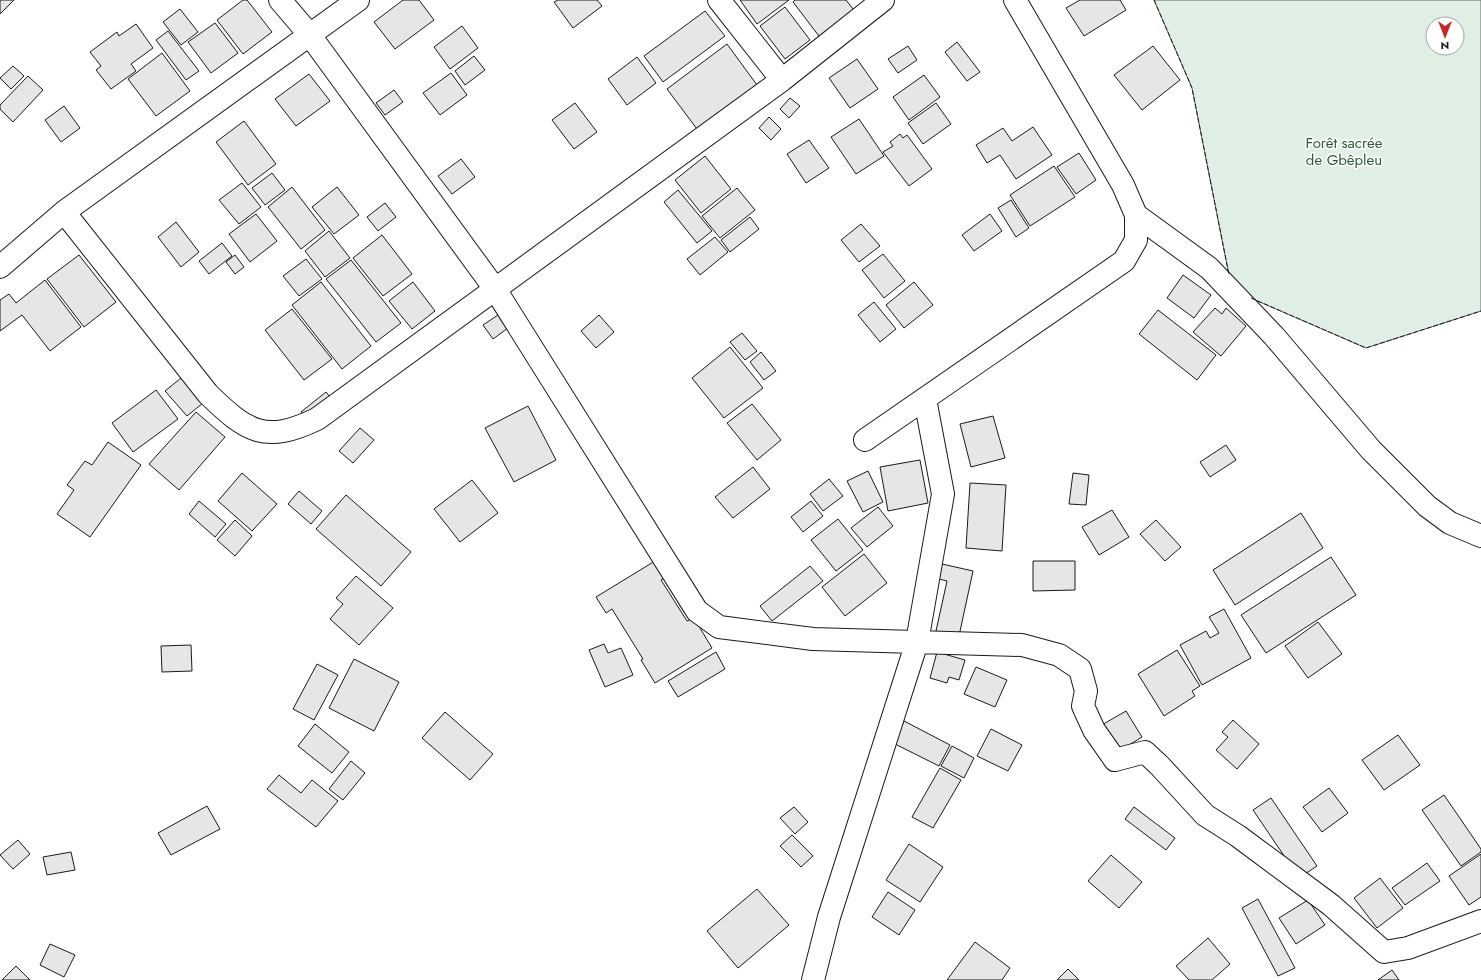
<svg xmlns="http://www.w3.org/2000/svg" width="1481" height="980" font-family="Jost,sans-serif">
<rect width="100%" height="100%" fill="#fff"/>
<!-- green -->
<path fill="#e0efe3" stroke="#6a6a6a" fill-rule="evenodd" d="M1154,0H1481V311L1366,348L1232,290L1192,88ZM1433,24H1457V48H1433Z"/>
<!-- building -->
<path fill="#e6e6e6" stroke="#1a1a1a" d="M0,0H14L0,14Z
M243,0H247L272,32L243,54L217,20Z
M403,0H419L434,20L395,49L374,22Z
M558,0H597L602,6L573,28L554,2Z
M740,0H789L757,24Z
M795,0H846L857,14L822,40L793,2Z
M1080,0H1120L1126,10L1084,36L1066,8Z
M785,7L810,40L785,59L760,26Z
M180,9L198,32L181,45L163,22Z
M705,11L725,36L663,82L644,56Z
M215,23L238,53L211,73L188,42Z
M136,24L153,48L131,64L136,71L111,89L96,70L101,66L90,52L117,32L119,36Z
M462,26L478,48L450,69L434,47Z
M168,31L199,71L186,80L156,40Z
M957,42L980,72L967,81L945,52Z
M727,44L757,85L697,129L667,89Z
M908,46L917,60L898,73L888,59Z
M1153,46L1180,80L1142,110L1114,75Z
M162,53L190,91L156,116L128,79Z
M474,56L485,70L465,85L455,71Z
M637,57L656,83L627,105L608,79Z
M857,59L878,89L850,108L829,78Z
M13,66L24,76L11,89L0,78Z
M451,73L467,95L440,115L423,93Z
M309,74L330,101L296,126L275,99Z
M924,75L940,97L909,120L893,97Z
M28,76L43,90L13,122L0,109V105Z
M394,90L403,102L385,115L376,103Z
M790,98L800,106L789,118L780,109Z
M575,103L597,132L574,149L552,120Z
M936,103L951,124L923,144L908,123Z
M64,106L80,128L61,142L45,120Z
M769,117L781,129L771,140L759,128Z
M859,119L884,156L856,174L831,137Z
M244,121L276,164L248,185L216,142Z
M1033,127L1052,155L1016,179L1000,155L987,163L976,145L1003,128L1012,141Z
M900,134L903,138L907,135L932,169L909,186L883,152L893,146L890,142Z
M809,140L829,168L806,183L787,154Z
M1079,153L1096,180L1076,194L1057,167Z
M705,156L731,189L701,213L675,180Z
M461,159L475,177L452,194L438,176Z
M1054,166L1075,197L1030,226L1010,195Z
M272,173L285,190L265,205L252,188Z
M242,183L261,207L239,224L219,200Z
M292,187L325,230L301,249L268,207Z
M337,187L359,215L334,234L312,207Z
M737,188L755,210L720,238L702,216Z
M678,190L712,231L697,243L664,202Z
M1011,200L1029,228L1016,237L998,208Z
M385,203L396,217L378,231L367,217Z
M256,214L277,241L250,262L229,234Z
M990,214L1002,231L974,251L962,235Z
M750,217L759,229L730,252L721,240Z
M176,222L199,252L181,267L158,237Z
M861,224L880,246L859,262L841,240Z
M329,231L350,258L325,277L305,251Z
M382,235L412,274L383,296L353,258Z
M715,237L728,252L700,275L687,259Z
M222,243L232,256L209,274L199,261Z
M883,254L905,281L884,298L862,270Z
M79,255L116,302L84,327L47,279Z
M235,255L244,267L235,274L226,262Z
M306,259L322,279L299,296L283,276Z
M351,260L401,323L376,342L326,279Z
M1183,275L1211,295L1194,318L1167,298Z
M45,280L81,327L50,351L22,315L0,331V300L9,294L16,303Z
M321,282L371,346L342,369L292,305Z
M413,282L435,311L412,329L389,301Z
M914,282L933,305L904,328L886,305Z
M874,302L896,329L880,342L858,315Z
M1215,308L1222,314L1226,308L1246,326L1221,356L1193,332Z
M292,309L332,359L304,380L265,330Z
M1158,310L1216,355L1197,380L1139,334Z
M498,315L508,328L493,339L483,325Z
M599,315L614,332L596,348L581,331Z
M742,333L757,351L745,360L730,342Z
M730,347L763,388L724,418L692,378Z
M761,352L776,371L764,380L750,362Z
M181,378L203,403L187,416L165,391Z
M156,390L178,419L133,452L112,423Z
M326,392L336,405L311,425L301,412Z
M752,404L781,440L757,460L727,423Z
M528,406L556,460L514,482L485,428Z
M196,412L225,437L179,490L149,464Z
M993,416L1005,458L971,467L960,424Z
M360,428L374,440L353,463L339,451Z
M108,442L141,465L90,537L57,514L74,490L67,485L85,461L92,465Z
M1226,445L1236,460L1210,477L1200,462Z
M920,460L928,503L888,511L880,467Z
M753,467L770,489L733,518L715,497Z
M868,471L883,502L863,512L847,481Z
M242,473L277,504L252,531L218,501Z
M1073,473L1089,475L1086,505L1069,504Z
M829,479L843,496L823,511L810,494Z
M472,480L498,513L460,542L434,509Z
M970,483L1006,485L1002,551L966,548Z
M299,491L322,511L311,524L288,504Z
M346,495L411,552L381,586L316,529Z
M199,501L226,524L215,537L189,514Z
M811,501L823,516L803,532L791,517Z
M878,507L893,526L867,547L851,528Z
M1112,510L1129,537L1099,555L1082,527Z
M1301,513L1323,548L1235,605L1213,570Z
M838,519L863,550L836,571L811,540Z
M235,520L252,536L235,556L217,540Z
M1156,520L1181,547L1165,561L1140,534Z
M864,554L887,583L845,616L822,587Z
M1331,557L1356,595L1266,653L1241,615Z
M655,561L666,577L661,580L687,621L694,618L712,648L655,683L641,660L643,659L612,609L606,613L596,597Z
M1033,561H1075V590L1033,591Z
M942,564L973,571L959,636L936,631L947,581L939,579Z
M810,566L823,581L772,621L760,606Z
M356,576L393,608L359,645L330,619L343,604L336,598Z
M1224,609L1251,658L1202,685L1180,645L1206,631L1210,638L1219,633L1209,617Z
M1318,622L1342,654L1308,678L1285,646Z
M604,644L608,653L621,648L633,675L605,687L589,650Z
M191,645L192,671L162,672L161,646Z
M1177,650L1200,686L1192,691L1195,696L1164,716L1138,674Z
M716,652L725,669L678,697L668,681Z
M937,652L965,660L959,680L949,677L947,683L930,678Z
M354,659L399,682L374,731L329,708Z
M317,664L338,675L314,720L293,709Z
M976,667L1007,680L995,707L964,694Z
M1126,711L1142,737L1116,753L1100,726Z
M445,712L493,754L470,780L422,738Z
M1233,720L1259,744L1237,769L1216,750L1228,737L1222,732Z
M904,721L950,745L939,766L893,743Z
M315,724L349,752L332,773L298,746Z
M991,729L1022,745L1008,771L977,756Z
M1398,735L1420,765L1384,790L1362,760Z
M952,746L974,758L964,778L941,766Z
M351,761L365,773L343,800L329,789Z
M940,768L961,780L933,828L912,817Z
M279,775L301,793L312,780L338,801L316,827L267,789Z
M1329,788L1348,813L1322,832L1303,807Z
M1444,795L1481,849V852L1461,866L1422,810Z
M1271,798L1317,866L1299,878L1253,810Z
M207,806L220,829L171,855L158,833Z
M794,807L808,822L795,834L780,818Z
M1134,807L1175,838L1166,850L1125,819Z
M792,835L813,856L801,867L780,846Z
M18,840L30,854L13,869L0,855Z
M909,844L943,867L920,902L886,880Z
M71,852L75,870L47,875L43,857Z
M1481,854V897L1469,905L1449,876Z
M1111,855L1142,882L1119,908L1088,881Z
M1427,863L1440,881L1405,905L1392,888Z
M1380,878L1403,908L1377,928L1354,898Z
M757,889L789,925L738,968L707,931Z
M888,892L915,910L899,935L872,917Z
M1258,899L1295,968L1278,976L1242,908Z
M1308,900L1325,925L1296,944L1279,918Z
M1208,938L1230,964L1212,980H1189L1176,966Z
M975,942L1010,968L1002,980H947Z
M50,944L75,955L64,977L40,965Z
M16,966L30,980H2Z
M1068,969L1079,980H1057Z
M1392,970L1399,980H1378Z"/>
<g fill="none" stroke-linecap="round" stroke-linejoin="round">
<!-- street casing -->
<g stroke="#1a1a1a" stroke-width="24">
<path id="street" d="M280,0L309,34L495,289L697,611L719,627L813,639L1022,645L1059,655L1080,669L1086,691L1083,706L1094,730L1115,760L1145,752L1159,765L1205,815L1238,836L1331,905L1384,952L1408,948L1481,921
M719,0L782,80
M64,212L208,394C247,432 265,444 317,419L782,80L883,0
M1136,215L1209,268L1274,336L1371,450L1427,506L1450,523L1481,536
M0,267L64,212L358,0
M865,440L1124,261L1136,240V215L1123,185L1015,0
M813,980L829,917L917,642L943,494L925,399"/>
</g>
<!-- street -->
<use href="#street" stroke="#fff" stroke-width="22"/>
<!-- fence -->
<path stroke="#1a1a1a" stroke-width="1" stroke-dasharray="5 2" stroke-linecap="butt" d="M1154,0L1192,88L1229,275
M1251,298L1366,348L1481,311"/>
</g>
<g text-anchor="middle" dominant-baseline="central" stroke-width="3" stroke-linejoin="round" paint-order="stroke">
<!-- park labels -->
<g font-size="15" fill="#2b5a34" stroke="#fff">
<text x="1344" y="143">Forêt sacrée<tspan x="1344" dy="17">de Gbêpleu</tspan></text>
</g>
</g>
<!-- north arrow -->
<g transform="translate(1445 36) rotate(180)"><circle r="19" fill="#ffffff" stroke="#a3a3a3"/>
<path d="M0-3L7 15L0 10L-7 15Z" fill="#c62828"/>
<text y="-6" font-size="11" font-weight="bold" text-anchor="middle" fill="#1a1a1a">N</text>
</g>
</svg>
